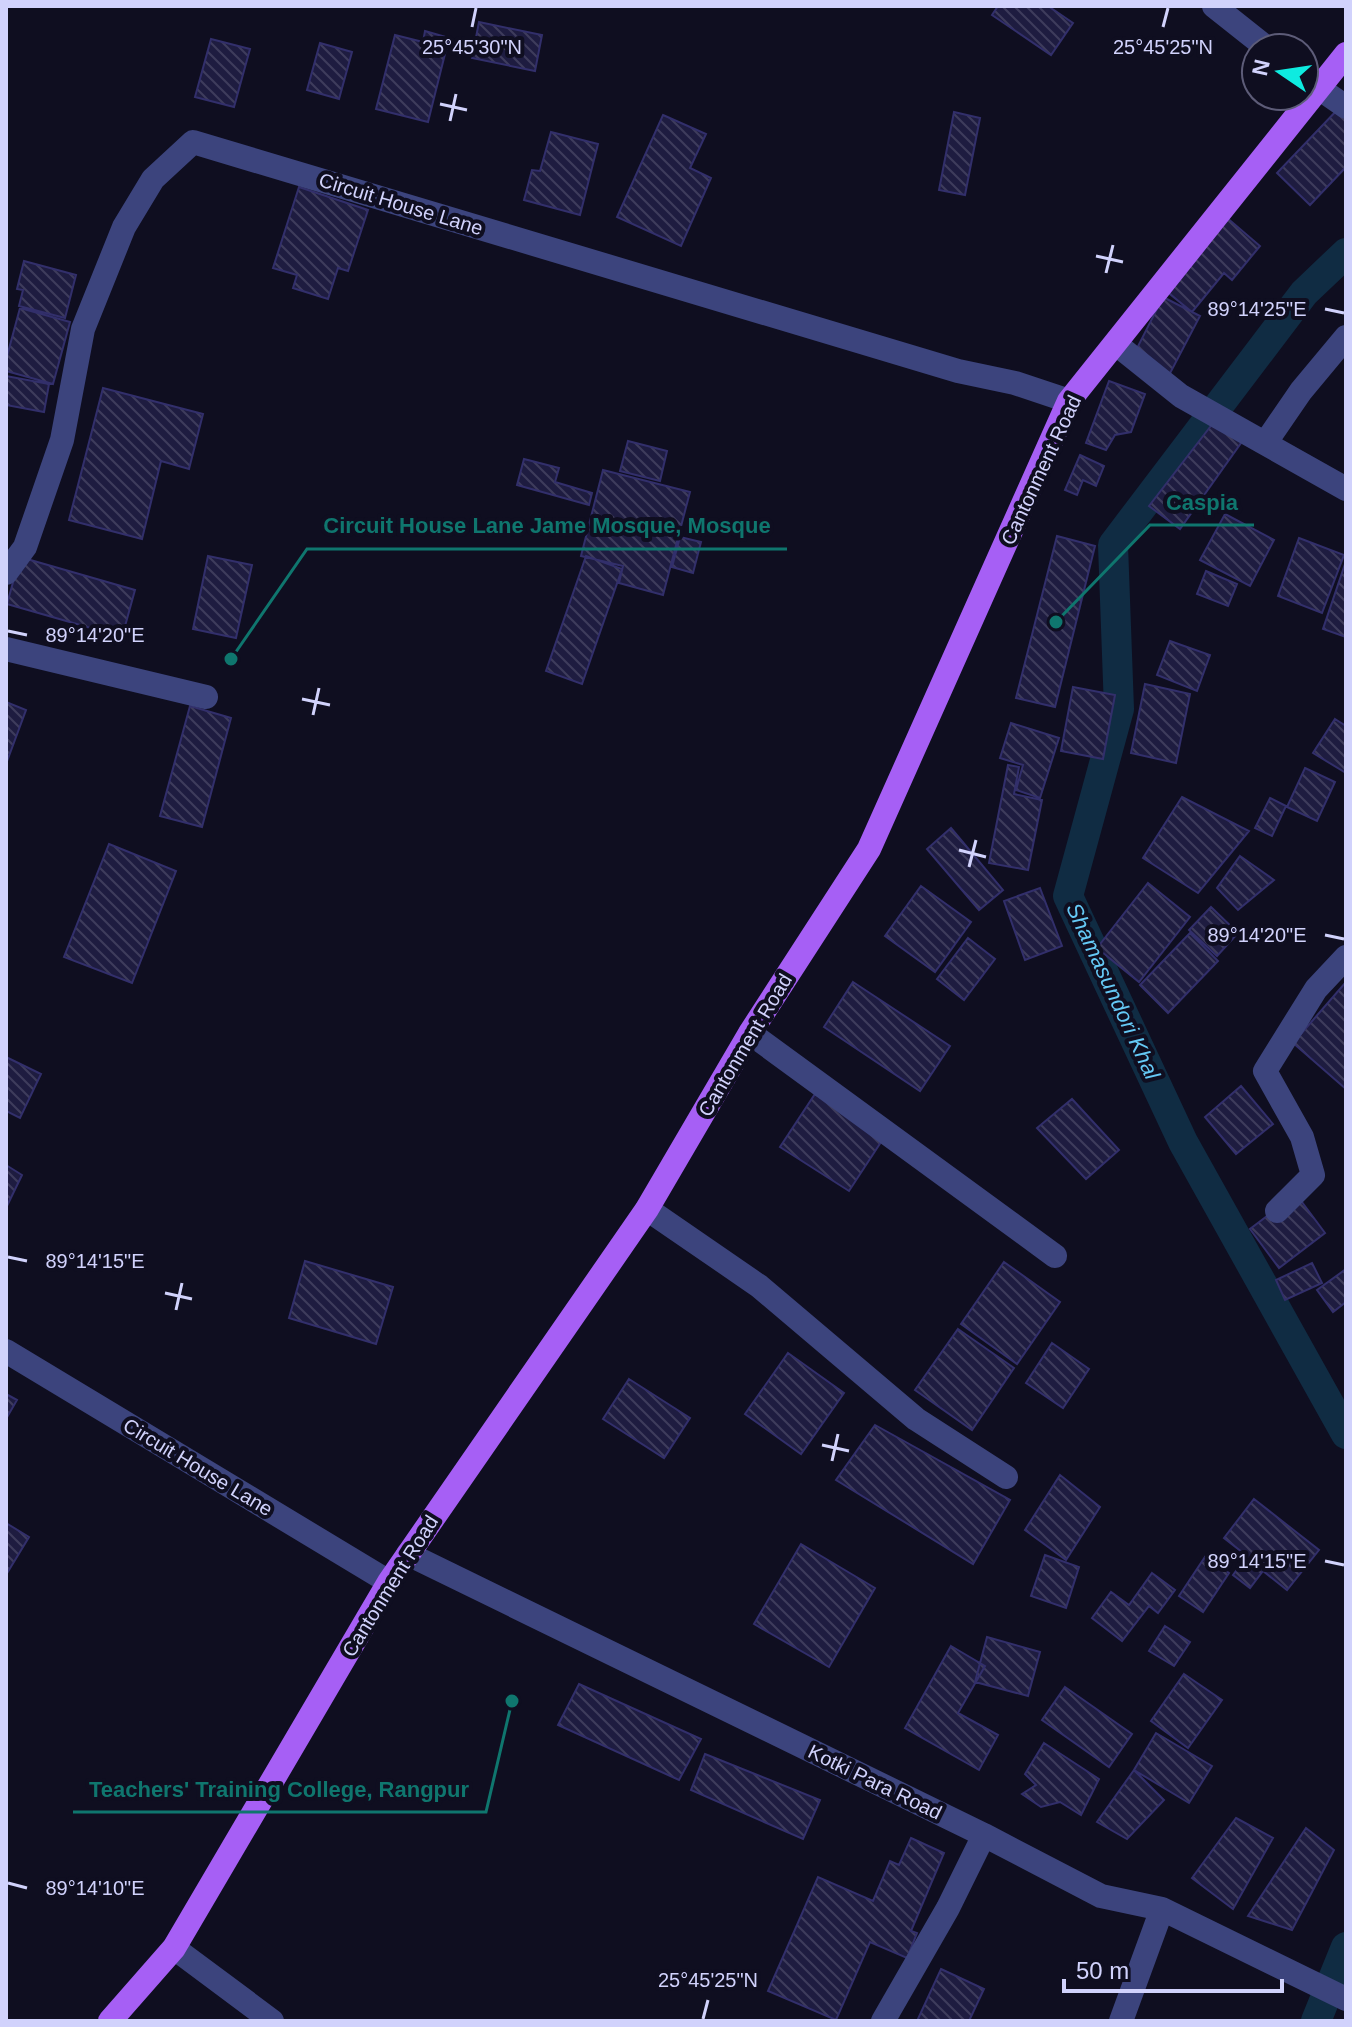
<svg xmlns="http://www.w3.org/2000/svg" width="1352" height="2027" font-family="Arial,sans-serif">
<defs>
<pattern id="building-back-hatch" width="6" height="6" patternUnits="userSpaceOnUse" patternTransform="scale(2)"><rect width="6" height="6" fill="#1e1c40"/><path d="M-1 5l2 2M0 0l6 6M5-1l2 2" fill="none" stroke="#3e3c5c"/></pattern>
</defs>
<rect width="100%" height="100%" fill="#0f0e20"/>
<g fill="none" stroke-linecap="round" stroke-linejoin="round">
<!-- canal -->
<path stroke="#102c43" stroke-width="30" d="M1346,253L1304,293L1113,545L1119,709L1068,896L1183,1142L1346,1434
M1316,2021L1346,1947"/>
</g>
<!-- building -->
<path fill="url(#building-back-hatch)" stroke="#322f6b" stroke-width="2" d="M998,6H1048L1073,23L1051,55L992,15Z
M479,22L542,35L535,71L472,58Z
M425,31L449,38L428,122L376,109L395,35L423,42Z
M211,39L250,49L234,107L195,97Z
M320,43L352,52L339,99L307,90Z
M1340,107L1346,113V167L1310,205L1277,173Z
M954,112L980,118L965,195L939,190Z
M663,115L706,134L690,168L711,178L681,246L617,217Z
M551,132L598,144L580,215L524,200L532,170L540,171Z
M299,187L368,210L348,271L338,268L328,299L293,288L297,275L273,268Z
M1226,217L1260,246L1232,280L1224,273L1192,312L1165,290Z
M24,261L76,275L65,318L19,306L23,290L17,289Z
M1163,297L1200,316L1166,381L1130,362Z
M20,308L70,322L53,384L6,371V360Z
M6,376L49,384L44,412L6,405Z
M1109,381L1145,394L1131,432L1115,435L1106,450L1086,443Z
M103,388L203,414L189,469L161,461L142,539L69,520Z
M1217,418L1246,436L1180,529L1149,506Z
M628,441L667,451L660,481L620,471Z
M1080,455L1104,466L1096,486L1083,480L1077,495L1065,490Z
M524,459L559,468L555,482L592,493L589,505L517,485Z
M603,470L690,492L663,595L619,583L623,566L581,556Z
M1225,514L1274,540L1250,586L1200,560Z
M1057,536L1095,546L1055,707L1016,698Z
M680,537L701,542L693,573L672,567Z
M1299,538L1344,555L1322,613L1278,596Z
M208,556L252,565L236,638L193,629Z
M586,556L622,569L582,684L546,671Z
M20,557L135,590L122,637L7,604Z
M1346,561V637L1323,629Z
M1206,571L1237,584L1228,606L1197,594Z
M1170,641L1210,655L1197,691L1157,675Z
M1145,684L1190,694L1176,763L1131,753Z
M1073,687L1115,695L1103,759L1061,751Z
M6,702L26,710L6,764Z
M190,706L231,718L202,827L160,816Z
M1335,719L1346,726V773L1313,753Z
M1011,723L1059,738L1040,798L1016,790L1023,765L1000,758Z
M1008,765L1019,767L1014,794L1042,800L1028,870L989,863Z
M1305,768L1335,782L1317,821L1287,807Z
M1182,797L1249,831L1198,893L1143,858Z
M1270,798L1286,806L1272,836L1255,828Z
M951,828L1003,890L979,910L927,849Z
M109,844L176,871L132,983L64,957Z
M1240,856L1274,880L1238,910L1217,888Z
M1148,883L1190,917L1139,982L1097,948Z
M921,886L971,922L935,972L885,936Z
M1040,888L1062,946L1025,960L1004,901Z
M1211,907L1238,933L1217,956L1189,930Z
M1190,933L1218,961L1168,1013L1140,985Z
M968,938L995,959L964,1000L937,979Z
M853,982L950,1046L920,1091L824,1027Z
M1346,982V1089L1293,1043Z
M6,1057L41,1074L20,1118L6,1111Z
M1241,1086L1273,1124L1236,1154L1205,1117Z
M815,1094L883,1139L849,1191L780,1147Z
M1072,1099L1119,1150L1086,1179L1037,1128Z
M6,1165L22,1175L6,1208Z
M1296,1194L1325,1233L1279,1268L1250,1229Z
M305,1261L393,1287L376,1344L289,1318Z
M1004,1262L1060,1302L1017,1364L961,1324Z
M1312,1263L1322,1283L1285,1300L1276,1280Z
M1346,1269V1302L1333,1312L1317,1290Z
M958,1329L1014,1368L972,1430L915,1390Z
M1052,1343L1089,1369L1063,1408L1026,1383Z
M788,1353L844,1393L801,1454L745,1414Z
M629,1379L690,1418L664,1458L603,1419Z
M6,1394L17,1400L6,1419Z
M875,1425L1010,1500L973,1564L836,1480Z
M1060,1475L1100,1507L1066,1560L1025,1530Z
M1254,1499L1319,1550L1287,1590L1263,1571L1250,1588L1233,1575L1247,1556L1224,1538Z
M6,1523L29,1537L6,1575Z
M801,1544L875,1588L829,1667L754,1624Z
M1045,1555L1079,1567L1066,1608L1031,1596Z
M1205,1557L1229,1573L1203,1612L1179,1596Z
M1152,1573L1175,1590L1158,1613L1149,1606L1122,1641L1092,1618L1111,1592L1129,1605Z
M1165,1626L1190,1642L1174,1666L1149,1651Z
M987,1637L1040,1652L1028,1696L975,1682Z
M951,1646L985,1666L958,1713L998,1735L979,1770L905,1728Z
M1184,1674L1222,1700L1188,1748L1151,1721Z
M579,1684L701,1739L679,1780L558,1725Z
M1065,1687L1132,1734L1109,1767L1042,1720Z
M1156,1733L1212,1766L1189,1803L1134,1770Z
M1044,1743L1099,1779L1081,1815L1060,1802L1041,1807L1022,1794L1036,1785L1025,1774Z
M705,1754L820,1800L803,1839L691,1790Z
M1134,1770L1164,1800L1127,1839L1097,1822Z
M1236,1818L1273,1838L1233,1909L1192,1878Z
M1306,1828L1334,1850L1292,1930L1248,1916Z
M911,1838L944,1853L911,1931L917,1933L907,1958L870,1942L836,2020L768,1991L818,1877L873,1901L890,1861L899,1865Z
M941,1969L984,1989L969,2021H917Z"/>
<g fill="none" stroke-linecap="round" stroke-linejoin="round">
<!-- minor -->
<path stroke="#3c447d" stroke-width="24" d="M1214,6L1267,48
M1304,78L1346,107
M1116,344L1181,396L1346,489
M1266,442L1301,391L1346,337
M6,573L25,547L62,440L83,329L124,227L153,179L193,142L958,371L1015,383L1069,401
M6,649L206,697
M750,1033L1055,1256
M647,1209L759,1286L916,1419L1006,1477
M1277,1211L1313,1175L1302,1137L1265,1071L1316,989L1346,957
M6,1351L389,1582
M408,1554L984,1835L1101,1896L1162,1909L1346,1999
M174,1948L272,2021
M883,2021L948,1908L984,1835
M1121,2021L1162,1909"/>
<!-- major -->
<path stroke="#a65ff5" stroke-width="24" d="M110,2021L174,1948L389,1582L647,1209L750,1033L869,849L1069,401L1346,54"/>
</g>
<!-- ticks -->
<path fill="none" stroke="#d1d2fc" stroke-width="3" d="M472,27L476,8M1163,27L1168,8M440,104L467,110M450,121L456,94M1096,256L1123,262M1106,273L1113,245M1325,309L1344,313M8,631L27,635M302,699L330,705M313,715L319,688M959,850L986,857M969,867L976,840M1325,935L1344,939M8,1257L27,1261M165,1293L192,1299M176,1310L182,1283M822,1445L849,1451M832,1461L838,1434M1325,1561L1344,1565M8,1883L27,1888M703,2019L708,2000"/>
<g text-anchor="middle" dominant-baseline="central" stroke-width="8" stroke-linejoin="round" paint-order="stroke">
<!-- street labels -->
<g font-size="20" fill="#d1d2fc" stroke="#0f0e20">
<text transform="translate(401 204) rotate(17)">Circuit House Lane</text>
<text transform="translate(1041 470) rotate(-65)">Cantonment Road</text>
<text transform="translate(745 1045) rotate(-59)">Cantonment Road</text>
<text transform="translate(198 1467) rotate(31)">Circuit House Lane</text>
<text transform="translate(390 1586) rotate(-58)">Cantonment Road</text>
<text transform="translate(875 1782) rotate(26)">Kotki Para Road</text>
</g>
<!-- water labels -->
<g font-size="22" font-style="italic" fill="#65c9f6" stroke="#0f0e20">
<text transform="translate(1113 991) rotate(65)">Shamasundori Khal</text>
</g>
</g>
<g font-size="20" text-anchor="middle" fill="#d1d2fc" stroke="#0f0e20" stroke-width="8" stroke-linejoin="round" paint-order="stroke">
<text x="472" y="54">25°45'30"N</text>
<text x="1163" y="54">25°45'25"N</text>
<text x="1257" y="316">89°14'25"E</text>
<text x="95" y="642">89°14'20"E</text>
<text x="1257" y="942">89°14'20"E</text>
<text x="95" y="1268">89°14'15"E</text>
<text x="1257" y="1568">89°14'15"E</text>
<text x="95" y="1895">89°14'10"E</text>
<text x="708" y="1987">25°45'25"N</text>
</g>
<!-- callouts -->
<path fill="none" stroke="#0f766e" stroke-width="3" d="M1056 622L1150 525H1254M231 659L307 549H787M512 1701L486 1812H73"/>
<g fill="#0f766e" stroke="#0f0e20" stroke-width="3">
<circle cx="1056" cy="622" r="8"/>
<circle cx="231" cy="659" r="8"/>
<circle cx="512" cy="1701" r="8"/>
</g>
<g font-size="22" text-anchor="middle" font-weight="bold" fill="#0f766e" stroke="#0f0e20" stroke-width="8" stroke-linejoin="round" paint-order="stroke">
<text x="1202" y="510">Caspia</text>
<text x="547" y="533">Circuit House Lane Jame Mosque, Mosque</text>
<text x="279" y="1797">Teachers' Training College, Rangpur</text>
</g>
<!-- border -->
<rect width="1352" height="2027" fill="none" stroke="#d1d2fc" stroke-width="16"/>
<!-- north arrow -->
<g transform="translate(1280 72) rotate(283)"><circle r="38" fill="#0f0e20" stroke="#5d5c78" stroke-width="2"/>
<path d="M0-6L14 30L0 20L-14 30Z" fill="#0eebe0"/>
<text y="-12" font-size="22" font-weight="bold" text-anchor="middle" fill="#d1d2fc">N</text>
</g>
<!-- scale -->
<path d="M1064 1979v12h218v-12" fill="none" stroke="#d1d2fc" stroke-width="4"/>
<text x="1076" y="1979" font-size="24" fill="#d1d2fc" stroke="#0f0e20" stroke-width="6" paint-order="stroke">50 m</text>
</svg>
